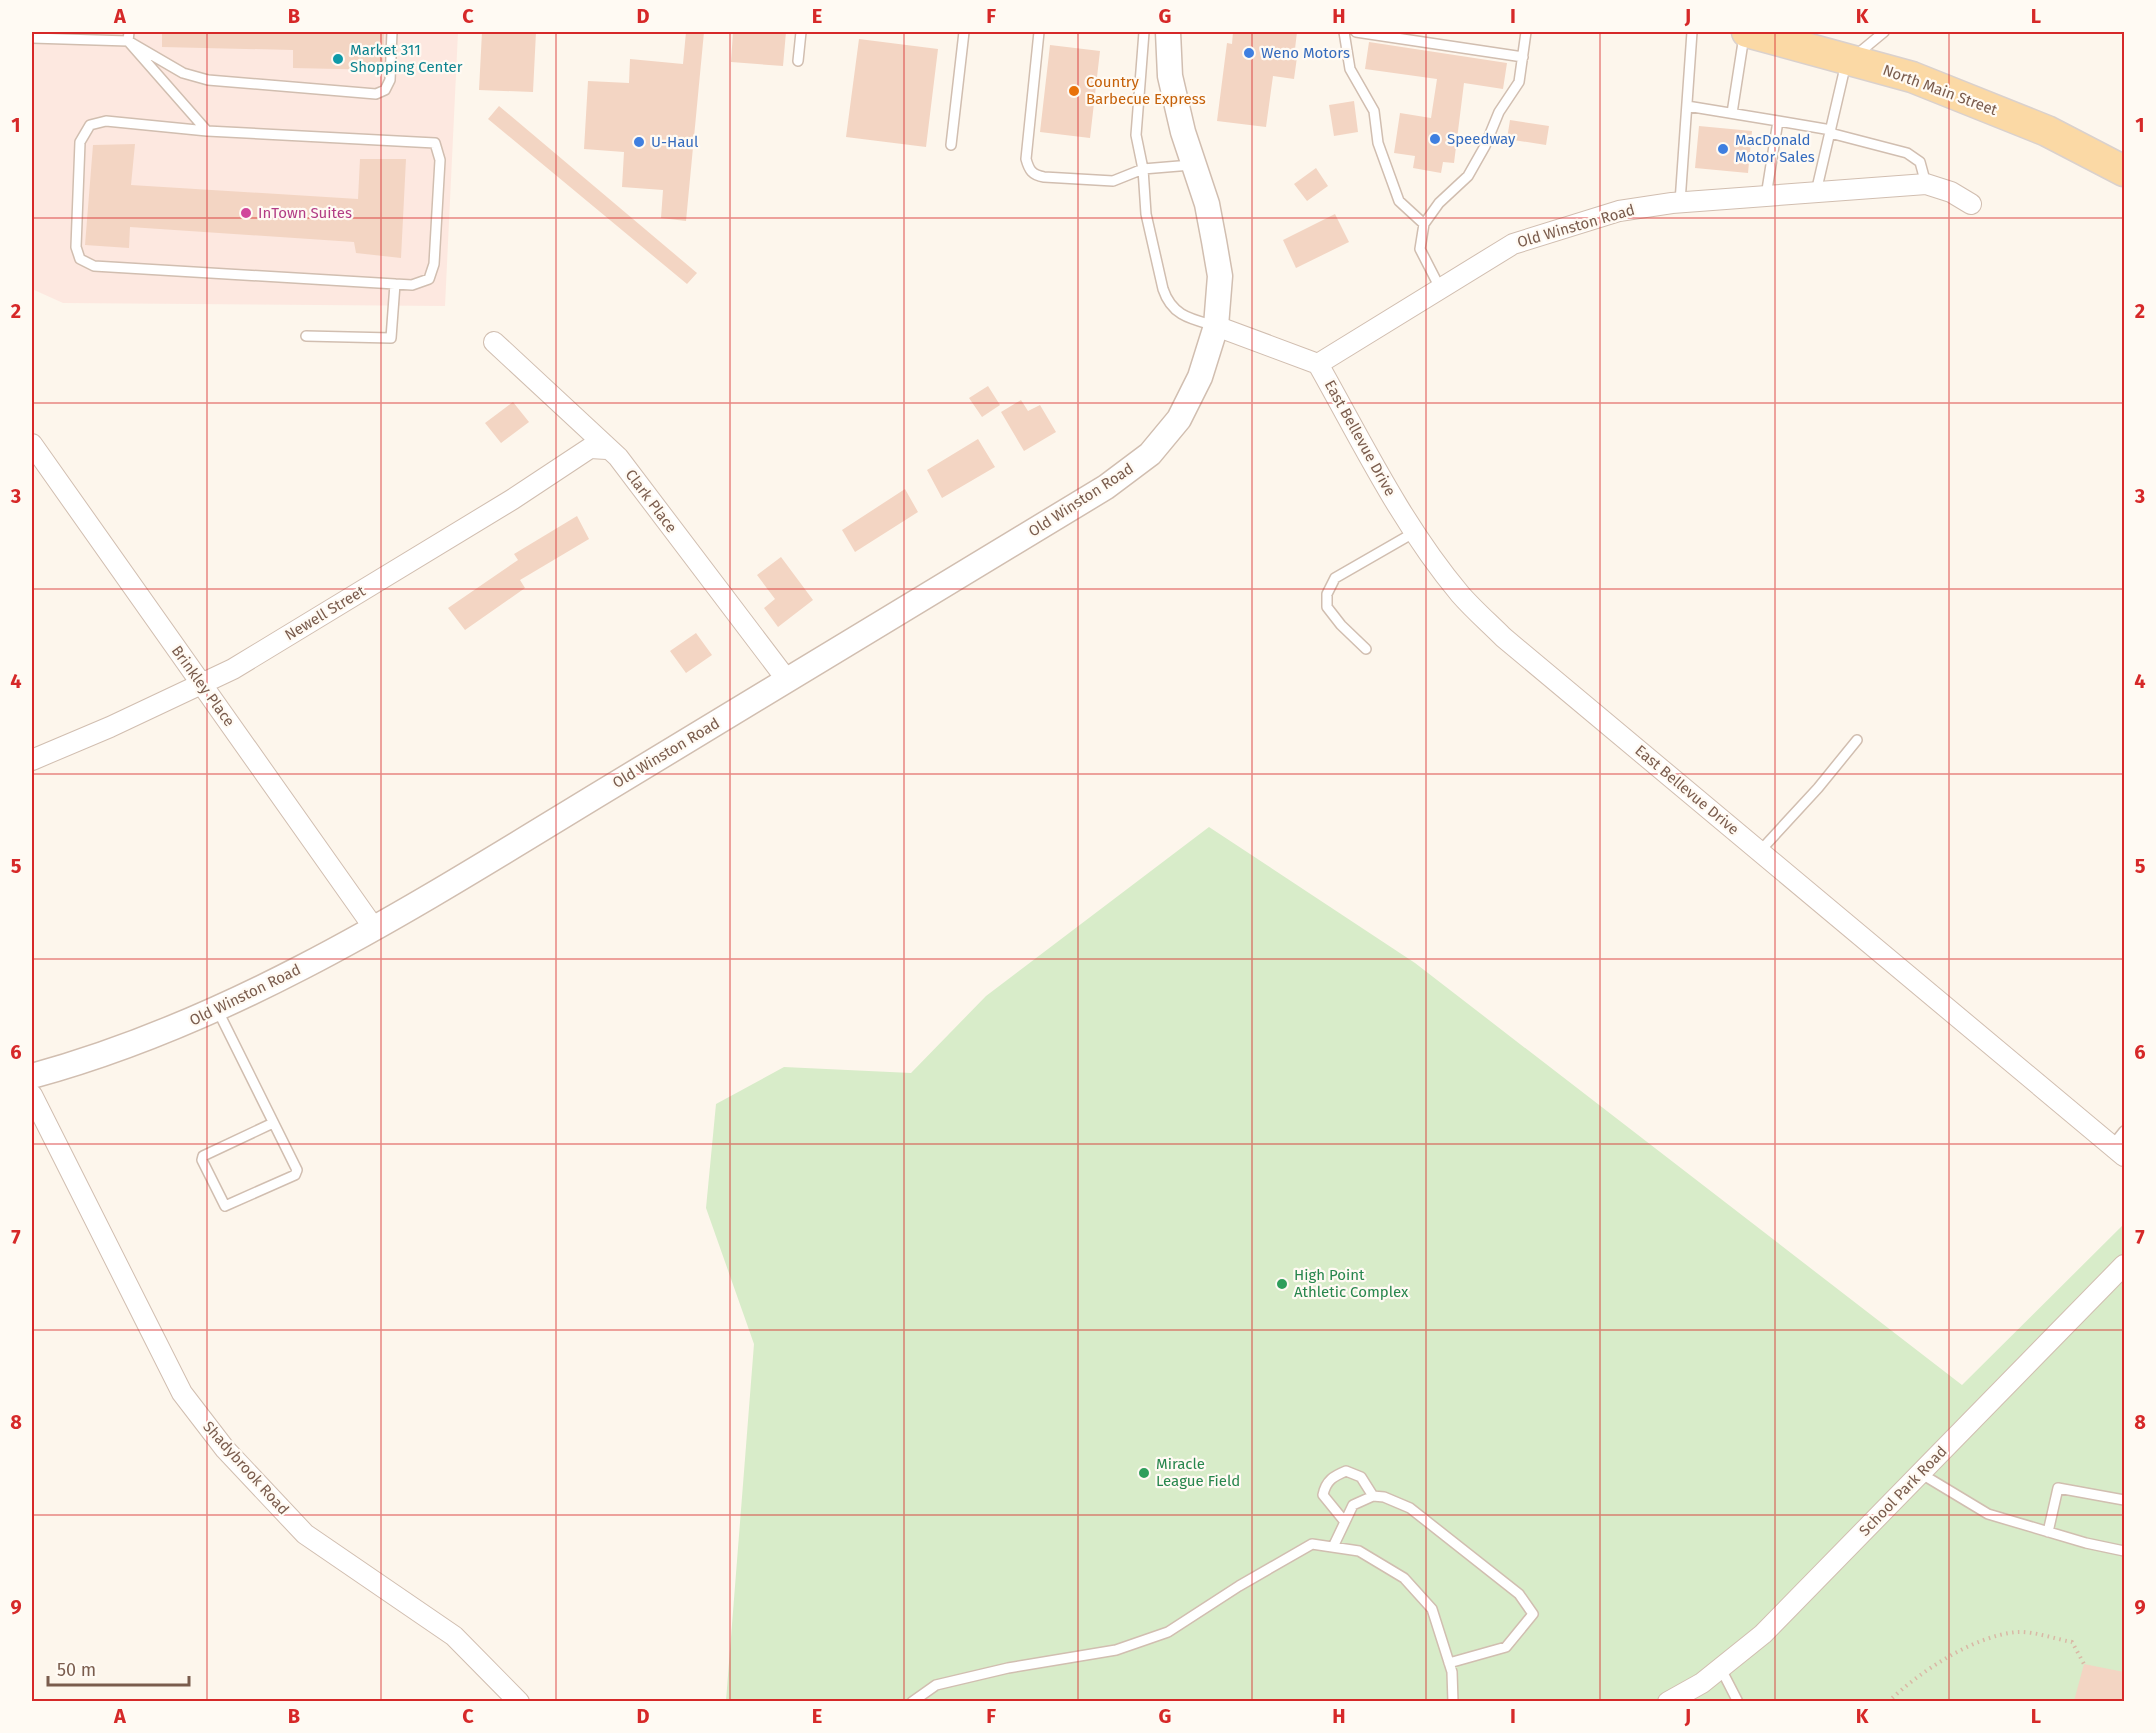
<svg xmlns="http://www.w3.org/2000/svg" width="2156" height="1733" font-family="'Fira Sans',sans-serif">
<rect width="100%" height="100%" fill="#fdf6ec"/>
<!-- commercial -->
<path fill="#fde8e0" d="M32,32H458L445,306L63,303L32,289Z"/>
<!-- green -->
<path fill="#d8ecc9" d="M1209,827L1415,963L1962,1385L2124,1224V1701H726L754,1344L706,1208L716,1104L784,1067L911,1073L986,996Z"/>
<!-- building -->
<path fill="#f3d5c3" d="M162,32H384L383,70L293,68V50L162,47Z
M482,32H536L533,92L479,90Z
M686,32H704L686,221L661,218L663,190L622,187L624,152L584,149L588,81L629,83L630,59L683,64Z
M733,32H786L783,66L731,62Z
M1233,32H1297L1295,49L1298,50L1294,79L1273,76L1266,127L1217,121L1227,43L1232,44Z
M859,39L938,49L926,147L846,137Z
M1369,42L1507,63L1503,89L1464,83L1454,163L1443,162L1441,173L1413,168L1415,156L1394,153L1400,113L1431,118L1437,79L1365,69Z
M1050,45L1100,51L1090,138L1040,132Z
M1354,101L1358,132L1334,136L1329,105Z
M499,106L697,273L687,284L488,119Z
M1510,120L1549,126L1546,145L1507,139Z
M1699,126L1752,131L1748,173L1695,168Z
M135,144L131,185L358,199L360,159H406L401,258L356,253L354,242L130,227L129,248L85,245L93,145Z
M1316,168L1328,186L1307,201L1294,184Z
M1335,214L1349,242L1296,268L1283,240Z
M988,386L1000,405L982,417L969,398Z
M1021,400L1028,411L1040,405L1056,432L1024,451L1001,412Z
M513,402L529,422L501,443L485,423Z
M978,439L995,467L942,498L927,470Z
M905,489L918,512L855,552L842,530Z
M577,516L589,539L520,580L525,588L465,630L448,608L518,560L514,554Z
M781,557L813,600L778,627L764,608L775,599L757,575Z
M696,633L712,655L686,673L670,651Z
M2084,1664L2124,1672V1701H2074Z"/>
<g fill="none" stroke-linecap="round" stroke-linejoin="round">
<!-- service casing -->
<g stroke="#d1beb0" stroke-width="12">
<path id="service" d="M129,32L128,41L207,131L435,143L440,160L434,264L429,279L412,285L395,284L94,266L80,259L76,247L80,142L90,125L106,121L207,131
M1039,32L1026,159C1029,170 1032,175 1044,177L1113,181L1143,169L1191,165
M1144,32L1136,135L1143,169L1146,214L1163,289C1172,316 1191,319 1216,326
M1344,32L1350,69L1374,111L1378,143L1399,201L1424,224
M1356,32L1523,57
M32,38L128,41L183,73L208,80L376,94L385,90L390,80L392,32
M1855,56L1884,32
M798,61L801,32
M1687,106L1778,121
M1732,113L1744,36
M1830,133L1907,153L1920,162L1926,184
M951,145L964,32
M1816,192L1846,63
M1766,196L1778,121L1831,130
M1680,202L1692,32
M1440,288L1420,249L1424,224L1439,203L1468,176L1485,146L1499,112L1519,82L1526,32
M306,336L391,338L395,284
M1366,649L1341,625L1327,607V594L1335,578L1415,532
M1760,851L1818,788L1857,740
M217,1009L297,1170L295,1175L225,1206L202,1160L203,1156L273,1123
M2112,1146L2124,1131
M1920,1473L1988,1514L2086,1543L2124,1551
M1345,1522L1323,1495C1326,1480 1334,1476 1346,1471L1361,1477L1373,1496
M2048,1532L2058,1488L2124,1500
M1333,1547L1353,1505L1373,1496L1384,1497L1410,1508L1519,1594L1533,1614L1506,1647L1449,1663
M1721,1669L1738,1702
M912,1702L936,1685L1008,1668L1116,1650L1168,1632L1239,1586L1312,1544L1359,1551L1404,1578L1432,1609L1452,1672L1453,1702"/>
</g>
<!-- minor casing -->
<g stroke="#d1beb0" stroke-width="22">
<path id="minor" d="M1216,326L1318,364L1513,244L1619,211L1672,203L1926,184L1951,192L1971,204
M494,342L618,457L787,680
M1318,364C1362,442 1402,525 1460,594C1473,609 1489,623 1503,637L2124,1156
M32,444L374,928
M32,760L110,727L233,669L513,499L590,448L607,449
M32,1095L182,1393L225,1449L305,1534L454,1636L519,1702
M1668,1702L1702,1683L1763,1634L2124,1265"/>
</g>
<!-- tertiary casing -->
<g stroke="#d1beb0" stroke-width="27">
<path id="tertiary" d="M32,1076C238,1020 418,904 599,794C768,692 937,589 1106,487L1150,454L1179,419L1200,377L1216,326L1220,276L1214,241L1207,204L1183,132L1170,76L1168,32"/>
</g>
<!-- primary casing -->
<g stroke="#dad1cd" stroke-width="33">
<path id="primary" d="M1747,32L1912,77L2047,131L2124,171"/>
</g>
<!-- path -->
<path stroke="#d9b8a5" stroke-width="4" stroke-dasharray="1.5 4.5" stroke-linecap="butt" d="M1888,1702C1919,1672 1973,1636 2017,1632C2034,1631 2055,1639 2072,1642L2084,1664"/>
<!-- service -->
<use href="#service" stroke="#fff" stroke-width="9"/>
<!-- minor -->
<use href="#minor" stroke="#fff" stroke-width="20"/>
<!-- tertiary -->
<use href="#tertiary" stroke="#fff" stroke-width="24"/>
<!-- primary -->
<use href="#primary" stroke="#fbd9a5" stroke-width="30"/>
</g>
<!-- grid -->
<path fill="none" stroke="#d62828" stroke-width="1.5" stroke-opacity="0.55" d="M207,32V1702M381,32V1702M556,32V1702M730,32V1702M904,32V1702M1078,32V1702M1252,32V1702M1426,32V1702M1600,32V1702M1775,32V1702M1949,32V1702M32,218H2124M32,403H2124M32,589H2124M32,774H2124M32,959H2124M32,1144H2124M32,1330H2124M32,1515H2124"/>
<!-- markers -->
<g fill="#3f7fe0" stroke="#fffaf3" stroke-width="2">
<circle cx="1249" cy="53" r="6"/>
<circle cx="1435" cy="139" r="6"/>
<circle cx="639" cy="142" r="6"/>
<circle cx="1723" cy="149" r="6"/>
</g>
<circle fill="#0f9aa8" stroke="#fffaf3" stroke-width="2" cx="338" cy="59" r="6"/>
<circle fill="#e8710a" stroke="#fffaf3" stroke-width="2" cx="1074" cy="91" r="6"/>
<circle fill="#d1479c" stroke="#fffaf3" stroke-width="2" cx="246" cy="213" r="6"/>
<g fill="#2e9e5b" stroke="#fffaf3" stroke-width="2">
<circle cx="1282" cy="1284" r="6"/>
<circle cx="1144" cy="1473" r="6"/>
</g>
<g text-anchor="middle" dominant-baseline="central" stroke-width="4.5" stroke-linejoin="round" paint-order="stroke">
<!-- culture labels -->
<g font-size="15" fill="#0d838f" stroke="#fffaf3" text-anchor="start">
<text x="350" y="50">Market 311<tspan x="350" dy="17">Shopping Center</tspan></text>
</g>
<!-- shop labels -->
<g font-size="15" fill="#366cbe" stroke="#fffaf3" text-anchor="start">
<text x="1261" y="53">Weno Motors</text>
<text x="1447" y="139">Speedway</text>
<text x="1735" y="140">MacDonald<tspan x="1735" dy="17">Motor Sales</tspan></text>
<text x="651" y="142">U-Haul</text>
</g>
<!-- food labels -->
<g font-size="15" fill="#c56008" stroke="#fffaf3" text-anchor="start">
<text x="1086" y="82">Country<tspan x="1086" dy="17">Barbecue Express</tspan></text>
</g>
<!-- street labels -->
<g font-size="15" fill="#7a5c4d" stroke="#fffaf3">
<text transform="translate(1940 90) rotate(20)">North Main Street</text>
<text transform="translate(1576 226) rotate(-16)">Old Winston Road</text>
<text transform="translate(1360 438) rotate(61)">East Bellevue Drive</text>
<text transform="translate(1081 500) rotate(-33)">Old Winston Road</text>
<text transform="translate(651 501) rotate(53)">Clark Place</text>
<text transform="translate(325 613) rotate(-31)">Newell Street</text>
<text transform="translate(203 686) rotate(54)">Brinkley Place</text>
<text transform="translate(666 753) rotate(-31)">Old Winston Road</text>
<text transform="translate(1687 790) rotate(40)">East Bellevue Drive</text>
<text transform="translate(245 995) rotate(-26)">Old Winston Road</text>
<text transform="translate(246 1468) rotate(48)">Shadybrook Road</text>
<text transform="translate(1903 1491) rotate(-46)">School Park Road</text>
</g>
<!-- hotel labels -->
<g font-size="15" fill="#b23c85" stroke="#fffaf3" text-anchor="start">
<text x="258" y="213">InTown Suites</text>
</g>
<!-- leisure labels -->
<g font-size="15" fill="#27864d" stroke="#fffaf3" text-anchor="start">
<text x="1294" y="1275">High Point<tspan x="1294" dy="17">Athletic Complex</tspan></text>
<text x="1156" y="1464">Miracle<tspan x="1156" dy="17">League Field</tspan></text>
</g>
</g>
<!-- border -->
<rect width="2156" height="1733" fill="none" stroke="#fffaf3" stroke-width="66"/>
<!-- scale -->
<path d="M48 1676v9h141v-9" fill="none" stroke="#7a5c4d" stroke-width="3"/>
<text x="57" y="1676" font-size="18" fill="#7a5c4d" stroke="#fffaf3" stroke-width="4.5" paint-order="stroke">50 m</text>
<rect x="33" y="33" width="2090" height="1667" fill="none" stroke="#d62828" stroke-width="2"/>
<g font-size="20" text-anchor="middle" font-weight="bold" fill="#d62828">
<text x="120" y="23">A</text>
<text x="294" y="23">B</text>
<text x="468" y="23">C</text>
<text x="643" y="23">D</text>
<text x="817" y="23">E</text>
<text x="991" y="23">F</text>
<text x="1165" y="23">G</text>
<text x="1339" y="23">H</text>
<text x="1513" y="23">I</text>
<text x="1688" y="23">J</text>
<text x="1862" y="23">K</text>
<text x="2036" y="23">L</text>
<text x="16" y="132">1</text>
<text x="2140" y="132">1</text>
<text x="16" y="318">2</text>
<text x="2140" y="318">2</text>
<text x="16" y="503">3</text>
<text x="2140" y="503">3</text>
<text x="16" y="688">4</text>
<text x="2140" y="688">4</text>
<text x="16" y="873">5</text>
<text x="2140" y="873">5</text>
<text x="16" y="1059">6</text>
<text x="2140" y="1059">6</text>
<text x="16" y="1244">7</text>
<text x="2140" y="1244">7</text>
<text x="16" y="1429">8</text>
<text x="2140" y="1429">8</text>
<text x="16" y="1614">9</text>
<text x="2140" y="1614">9</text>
<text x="120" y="1723">A</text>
<text x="294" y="1723">B</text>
<text x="468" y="1723">C</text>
<text x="643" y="1723">D</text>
<text x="817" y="1723">E</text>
<text x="991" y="1723">F</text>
<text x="1165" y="1723">G</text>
<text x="1339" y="1723">H</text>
<text x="1513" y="1723">I</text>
<text x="1688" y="1723">J</text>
<text x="1862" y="1723">K</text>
<text x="2036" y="1723">L</text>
</g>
</svg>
